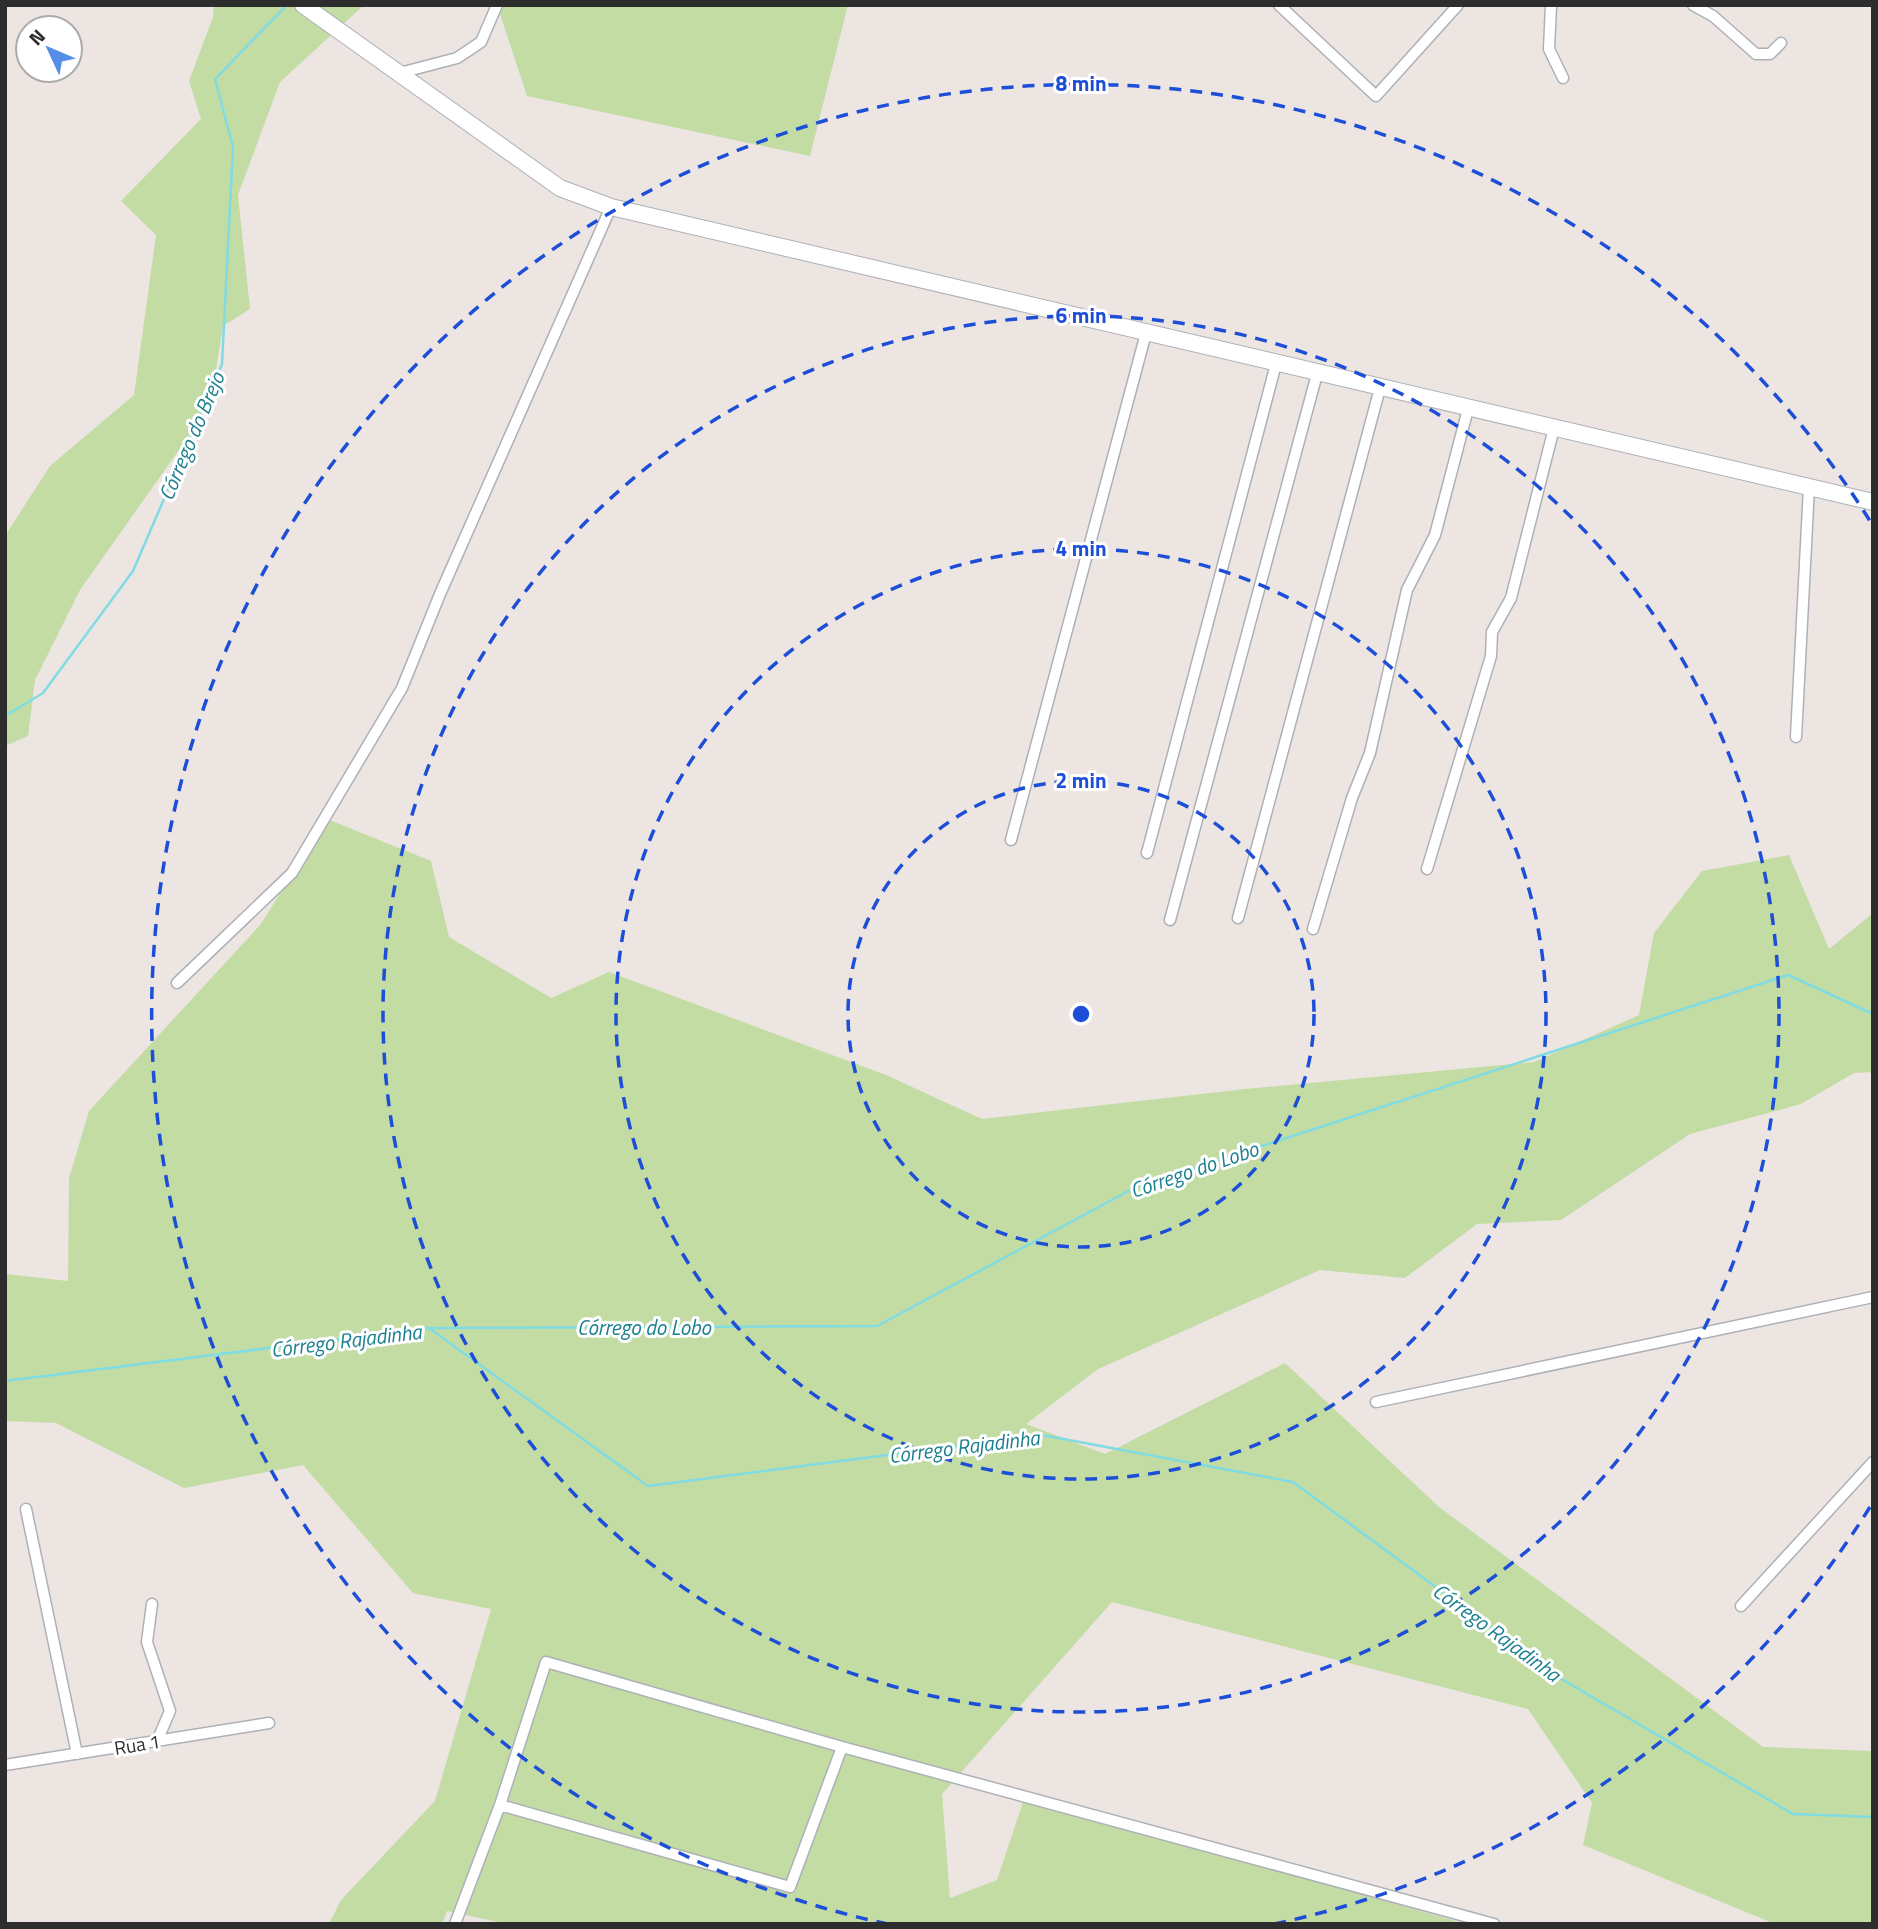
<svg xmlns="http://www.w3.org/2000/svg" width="1878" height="1929" font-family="'Titillium Web',sans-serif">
<rect width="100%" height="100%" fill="#ece5e1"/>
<!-- green -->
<path fill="#c3dca4" d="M214,5H364L280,82L238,195L250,309L223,326L210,406L80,590L35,680L28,736L5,746V536L50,466L134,395L156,235L121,201L201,119L189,81L213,17Z
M497,5H848L810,156L527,96Z
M327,819L431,861L449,937L551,998L609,972L886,1075L982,1119L1245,1089L1534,1062L1639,1015L1654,933L1702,871L1789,855L1829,949L1873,913V1072L1854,1073L1801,1104L1690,1134L1561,1220L1477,1224L1405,1278L1320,1270L1098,1369L1026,1424L1105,1454L1285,1363L1439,1507L1763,1747L1873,1751V1924H1775L1583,1845L1592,1803L1528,1709L1112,1602L942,1794L950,1898L997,1880L1024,1799L1466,1924H507L447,1911L442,1924H329L341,1900L435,1801L491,1609L413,1593L303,1465L184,1488L56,1423L5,1421V1274L68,1281L69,1178L89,1111L261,924Z"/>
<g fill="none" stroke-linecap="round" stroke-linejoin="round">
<!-- stream -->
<path stroke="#80dce2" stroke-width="2.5" d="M5,716L43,693L133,571L222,364L233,147L215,79L287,5
M431,1328L877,1326L1136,1187L1788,975L1873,1014
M5,1381L429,1328L648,1486L1042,1435L1293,1482L1558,1677L1793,1814L1873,1817"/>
<!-- street casing -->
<g stroke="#adb1b7" stroke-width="13">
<path id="street" d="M1279,5L1376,96L1458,5
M1551,5L1549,49L1563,78
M1693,5L1713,16L1756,54H1770L1781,43
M396,74L457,58L481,42L497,5
M1796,737L1809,487
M1011,840L1146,333
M1147,853L1276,364
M1427,869L1491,656L1492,632L1511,598L1554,428
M1238,918L1380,388
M1170,920L1317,374
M1313,929L1352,798L1370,753L1407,590L1435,535L1468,409
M177,983L292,873L402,688L440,594L611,207
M1376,1402L1873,1297
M26,1509L77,1754
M152,1604L147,1642L170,1711L157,1741
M1741,1606L1873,1462
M5,1765L269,1723
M500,1805L790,1887L842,1747
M455,1924L500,1805L546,1662L842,1747L1494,1924"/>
</g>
<!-- secondary casing -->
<g stroke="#adb1b7" stroke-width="18">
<path id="secondary" d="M303,5L560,188L611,207L1873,502"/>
</g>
<!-- street -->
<use href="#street" stroke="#fff" stroke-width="10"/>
<!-- secondary -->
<use href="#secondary" stroke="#fff" stroke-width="16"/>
</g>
<!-- distance rings -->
<g fill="none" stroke="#1d4ed8" stroke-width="3.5" stroke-dasharray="12 9">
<circle cx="1081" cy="1014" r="233"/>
<circle cx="1081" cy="1014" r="465"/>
<circle cx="1081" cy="1014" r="698"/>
<path d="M1870 1507A930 930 0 0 1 1274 1924M888 1924A930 930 0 1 1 1870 521"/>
</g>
<g text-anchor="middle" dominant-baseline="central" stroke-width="6" stroke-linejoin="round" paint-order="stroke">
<!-- street labels -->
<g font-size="19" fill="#2d2d2d" stroke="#fff">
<text transform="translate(137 1744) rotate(-9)">Rua 1</text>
</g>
<!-- water labels -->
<g font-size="21" font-style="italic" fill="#1d8090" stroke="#fff">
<text transform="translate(191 436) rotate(-67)">Córrego do Brejo</text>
<text transform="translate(1194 1169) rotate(-19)">Córrego do Lobo</text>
<text x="644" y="1327">Córrego do Lobo</text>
<text transform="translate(346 1340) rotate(-7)">Córrego Rajadinha</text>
<text transform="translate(964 1446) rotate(-7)">Córrego Rajadinha</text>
<text transform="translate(1497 1632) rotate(36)">Córrego Rajadinha</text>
</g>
</g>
<circle cx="1081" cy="1014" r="10" fill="#1d4ed8" stroke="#fff" stroke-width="3.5"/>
<g font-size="21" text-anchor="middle" font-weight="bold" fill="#1d4ed8" stroke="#fff" stroke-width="6" stroke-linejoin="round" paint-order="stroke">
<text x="1081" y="91">8 min</text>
<text x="1081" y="323">6 min</text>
<text x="1081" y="556">4 min</text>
<text x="1081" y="788">2 min</text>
</g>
<!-- border -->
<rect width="1878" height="1929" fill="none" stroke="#2d2d2d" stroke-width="14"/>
<!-- north arrow -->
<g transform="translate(49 49) rotate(314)"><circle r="33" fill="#ffffff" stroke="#ababab" stroke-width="2"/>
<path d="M0-5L12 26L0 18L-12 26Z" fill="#548ee6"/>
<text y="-10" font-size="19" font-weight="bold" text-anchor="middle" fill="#2d2d2d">N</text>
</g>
</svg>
